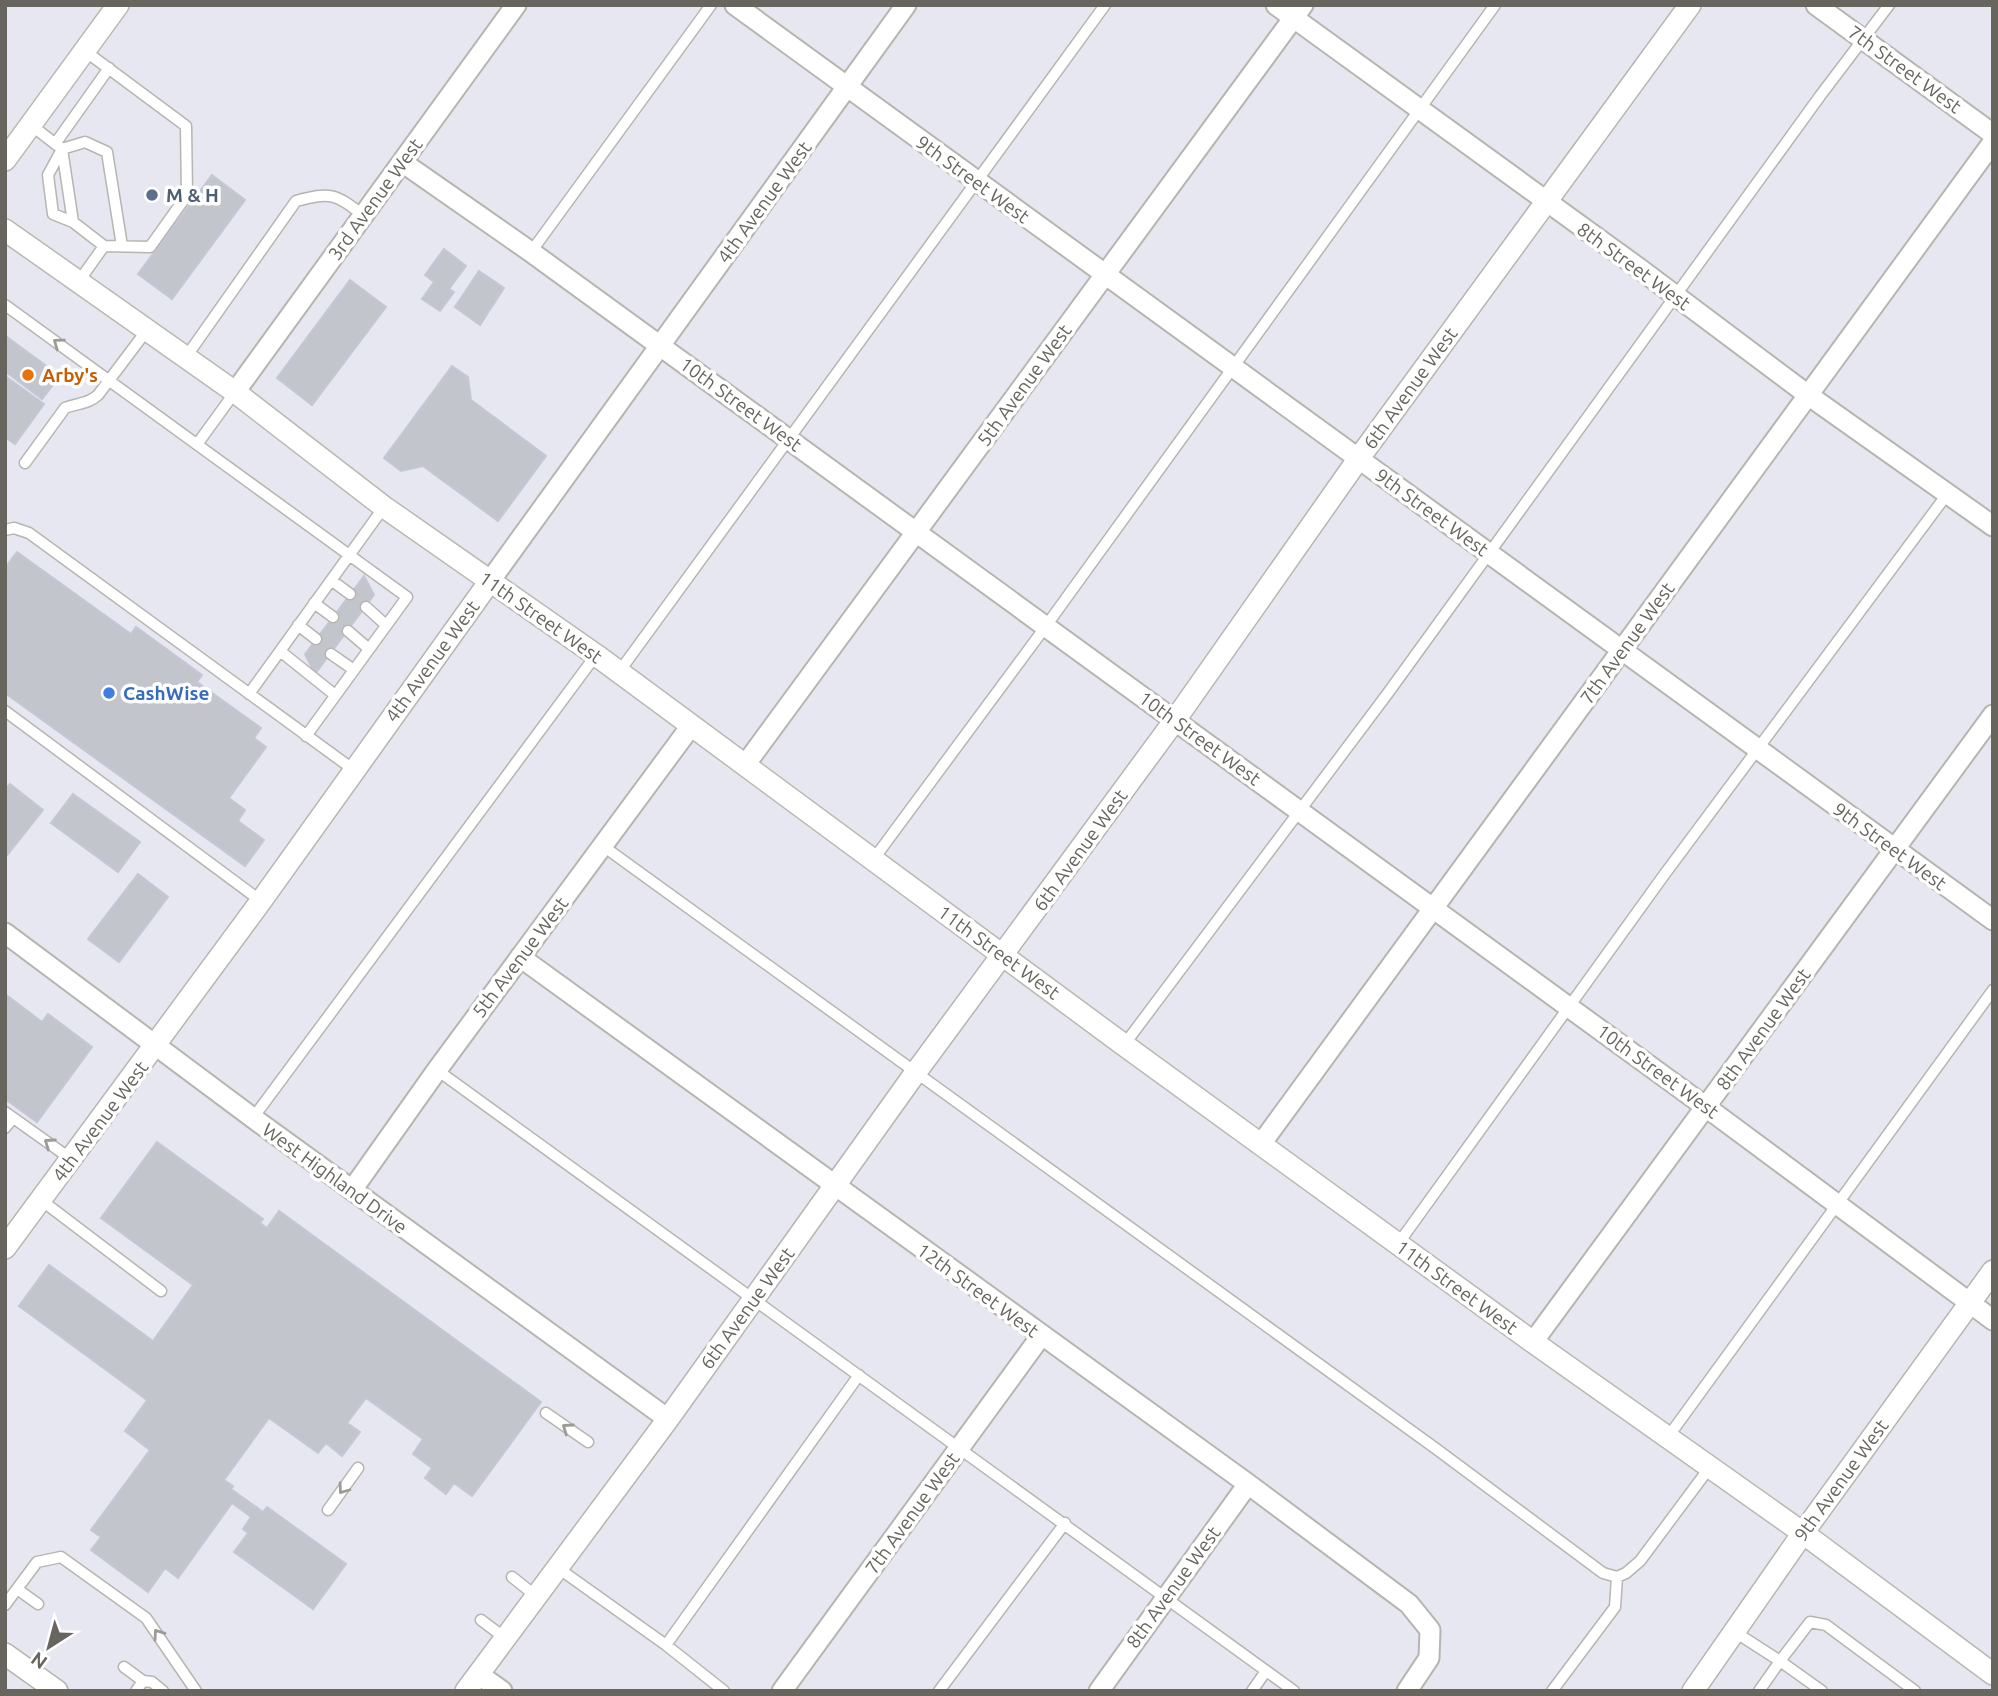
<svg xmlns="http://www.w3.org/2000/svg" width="1998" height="1696" font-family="Ubuntu,sans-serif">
<rect width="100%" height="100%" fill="#e7e7f1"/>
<!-- building -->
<path fill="#c3c5cc" stroke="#c4c7d6" stroke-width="2" d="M212,175L245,200L172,299L138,274Z
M444,249L466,266L449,289L454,292L440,311L422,299L434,282L425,275Z
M479,271L504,288L480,325L455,307Z
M350,280L386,307L312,405L277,378Z
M7,337L60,376L42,399L5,371Z
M452,366L468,377L471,400L546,456L498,521L423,466L401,471L384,458Z
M5,376L44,404L15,444L5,437Z
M17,552L131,634L136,627L202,675L197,682L261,728L254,738L266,747L229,798L245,810L238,821L264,840L245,866L5,693V568Z
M364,576L374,595L315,674L305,654Z
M10,784L43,810L5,858V790Z
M73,794L140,842L118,872L51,823Z
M138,874L168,897L119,962L88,939Z
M5,994L42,1022L48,1014L92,1047L37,1122L5,1099Z
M157,1142L263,1219L260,1223L267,1228L279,1211L541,1402L472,1496L454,1483L446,1494L425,1478L432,1468L413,1454L423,1439L366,1398L347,1423L360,1432L342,1456L326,1443L318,1453L269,1418L224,1480L233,1486L231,1489L263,1512L267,1507L346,1564L313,1609L234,1552L248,1533L243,1529L251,1517L232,1503L178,1578L165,1568L148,1592L91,1550L101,1537L91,1530L150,1450L125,1431L147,1400L19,1306L49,1265L153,1341L193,1285L101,1218Z"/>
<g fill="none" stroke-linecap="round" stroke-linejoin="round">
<!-- service casing -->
<g stroke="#b7b5af" stroke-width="13">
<path id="service" d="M31,125L62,149L73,222
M55,144L109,68
M104,246L73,222L53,214L48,175L62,149L85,142L107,152L122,246
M531,252L711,5
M79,281L104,246L150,247L187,195L186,126L85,51
M5,305L407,597L306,736
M186,357L296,201C331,192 334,193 363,215
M198,443L235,392
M25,463L65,408C78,403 88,404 98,395L147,330
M5,530L14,528L29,533L354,770
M331,580L350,594
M314,603L333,617
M366,607L386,625
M298,625L316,639
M348,631L369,649
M280,651L335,695
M331,654L354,670
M619,672L1105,5
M249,694L384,507
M5,711L261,901
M603,846L1435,1448L1603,1573L1617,1577L1626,1573L1640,1561L1710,1467
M873,860L1046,626L1495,5
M1124,1045L1388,693L1820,96L1889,5
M437,1070L1294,1691
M5,1112L71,1159
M253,1118L596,655
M5,1128L13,1118
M41,1200L161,1291
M1398,1244L1664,875L1948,493
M546,1413L588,1442
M1668,1437L1993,990
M328,1510L358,1468
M558,1568L666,1645L724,1691
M512,1577L536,1596
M17,1589L38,1604
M5,1605L37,1562L61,1557L146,1618L196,1691
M481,1620L505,1638
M1735,1632L1780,1661L1810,1622L1826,1625L1915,1691
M666,1645L859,1375
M124,1667L143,1681
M136,1691L143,1681L152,1682L163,1691
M939,1691L1065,1523
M1252,1691L1266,1671
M1552,1691L1615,1607L1617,1577
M1759,1691L1780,1661L1822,1691"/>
</g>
<!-- minor casing -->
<g stroke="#b7b5af" stroke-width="23">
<path id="minor" d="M735,5L1993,920
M1276,5L1640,269L1808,395L1993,526
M1816,5L1993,134
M402,162L531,252L1706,1107L1993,1320
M235,392L516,5
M490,581L906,5
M745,765L1303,5
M5,933L253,1118L668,1419
M520,957L1248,1484L1409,1604L1430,1630L1429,1658L1407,1691
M1261,1144L1993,142
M352,1190L437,1070L691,726
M1533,1342L1993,715
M478,1674L502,1691
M782,1691L1041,1336
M1099,1691L1248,1484"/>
</g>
<!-- tertiary casing -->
<g stroke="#b7b5af" stroke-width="24">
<path id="tertiary" d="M5,1248L261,901L490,581
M5,1654L57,1691
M466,1691L668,1419L916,1072L1175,720L1359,458L1690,5
M1693,1691L1803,1533L1993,1271"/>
</g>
<!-- secondary casing -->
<g stroke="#bab8b1" stroke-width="24">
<path id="secondary" d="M5,160L118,5
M5,230L235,392L384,507L596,655L1124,1045L1533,1342L1803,1533L1993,1674"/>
</g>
<!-- service -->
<use href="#service" stroke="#fff" stroke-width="10"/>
<!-- minor -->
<use href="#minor" stroke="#fff" stroke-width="19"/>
<!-- tertiary -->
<use href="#tertiary" stroke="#fff" stroke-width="21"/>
<!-- secondary -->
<use href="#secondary" stroke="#fff" stroke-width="21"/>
</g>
<!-- one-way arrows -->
<defs><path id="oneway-chevron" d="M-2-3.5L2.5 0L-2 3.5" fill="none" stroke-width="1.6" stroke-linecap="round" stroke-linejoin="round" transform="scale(1.75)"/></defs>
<g stroke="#9d9b96">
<use href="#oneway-chevron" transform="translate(58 343) rotate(-144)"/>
<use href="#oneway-chevron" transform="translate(49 1143) rotate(-145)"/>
<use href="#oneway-chevron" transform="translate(567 1428) rotate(-145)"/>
<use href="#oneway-chevron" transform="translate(343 1489) rotate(126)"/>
<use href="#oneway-chevron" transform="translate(158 1634) rotate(-125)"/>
</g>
<!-- markers -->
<circle fill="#5c6f8a" stroke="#fff" stroke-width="2.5" cx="152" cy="195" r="7"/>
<circle fill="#e8710a" stroke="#fff" stroke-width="2.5" cx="28" cy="375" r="7"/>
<circle fill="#3f7fe0" stroke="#fff" stroke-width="2.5" cx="109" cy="693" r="7"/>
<g text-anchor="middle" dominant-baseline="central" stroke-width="7" stroke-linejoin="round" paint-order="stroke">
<!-- street labels -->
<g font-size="19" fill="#68655e" stroke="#fff">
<text transform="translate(1905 69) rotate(36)">7th Street West</text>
<text transform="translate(973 179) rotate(36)">9th Street West</text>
<text transform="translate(375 199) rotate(-54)">3rd Avenue West</text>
<text transform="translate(764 202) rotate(-54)">4th Avenue West</text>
<text transform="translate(1634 266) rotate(36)">8th Street West</text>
<text transform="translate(1024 385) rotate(-54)">5th Avenue West</text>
<text transform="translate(1410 388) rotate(-54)">6th Avenue West</text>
<text transform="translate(741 404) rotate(36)">10th Street West</text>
<text transform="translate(1432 512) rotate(36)">9th Street West</text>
<text transform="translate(541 617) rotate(35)">11th Street West</text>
<text transform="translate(1627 643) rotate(-54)">7th Avenue West</text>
<text transform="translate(432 661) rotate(-54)">4th Avenue West</text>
<text transform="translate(1200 738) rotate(36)">10th Street West</text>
<text transform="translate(1890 846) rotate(36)">9th Street West</text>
<text transform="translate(1080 850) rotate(-54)">6th Avenue West</text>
<text transform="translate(999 952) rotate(36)">11th Street West</text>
<text transform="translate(520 957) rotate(-53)">5th Avenue West</text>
<text transform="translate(1763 1029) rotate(-54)">8th Avenue West</text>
<text transform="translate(1658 1071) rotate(36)">10th Street West</text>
<text transform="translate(100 1121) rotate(-53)">4th Avenue West</text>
<text transform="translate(335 1178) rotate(36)">West Highland Drive</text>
<text transform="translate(1457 1287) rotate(36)">11th Street West</text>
<text transform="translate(978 1290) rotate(36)">12th Street West</text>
<text transform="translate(747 1308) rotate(-54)">6th Avenue West</text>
<text transform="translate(1841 1480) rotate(-54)">9th Avenue West</text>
<text transform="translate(912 1513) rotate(-54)">7th Avenue West</text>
<text transform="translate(1173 1587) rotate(-54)">8th Avenue West</text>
</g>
<!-- service labels -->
<g font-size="19" font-weight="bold" fill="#4e5e75" stroke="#fff" text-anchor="start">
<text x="166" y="195">M &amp; H</text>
</g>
<!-- food labels -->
<g font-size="19" font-weight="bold" fill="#c56008" stroke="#fff" text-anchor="start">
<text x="42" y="375">Arby's</text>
</g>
<!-- shop labels -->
<g font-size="19" font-weight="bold" fill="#366cbe" stroke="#fff" text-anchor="start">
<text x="123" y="693">CashWise</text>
</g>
</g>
<!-- border -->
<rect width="1998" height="1696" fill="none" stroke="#68655e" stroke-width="14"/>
<!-- north arrow -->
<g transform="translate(49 1647) rotate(216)" stroke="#ffffff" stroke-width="5" paint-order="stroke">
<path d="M0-5L12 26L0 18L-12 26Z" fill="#68655e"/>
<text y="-10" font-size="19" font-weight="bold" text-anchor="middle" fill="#68655e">N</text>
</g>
</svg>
